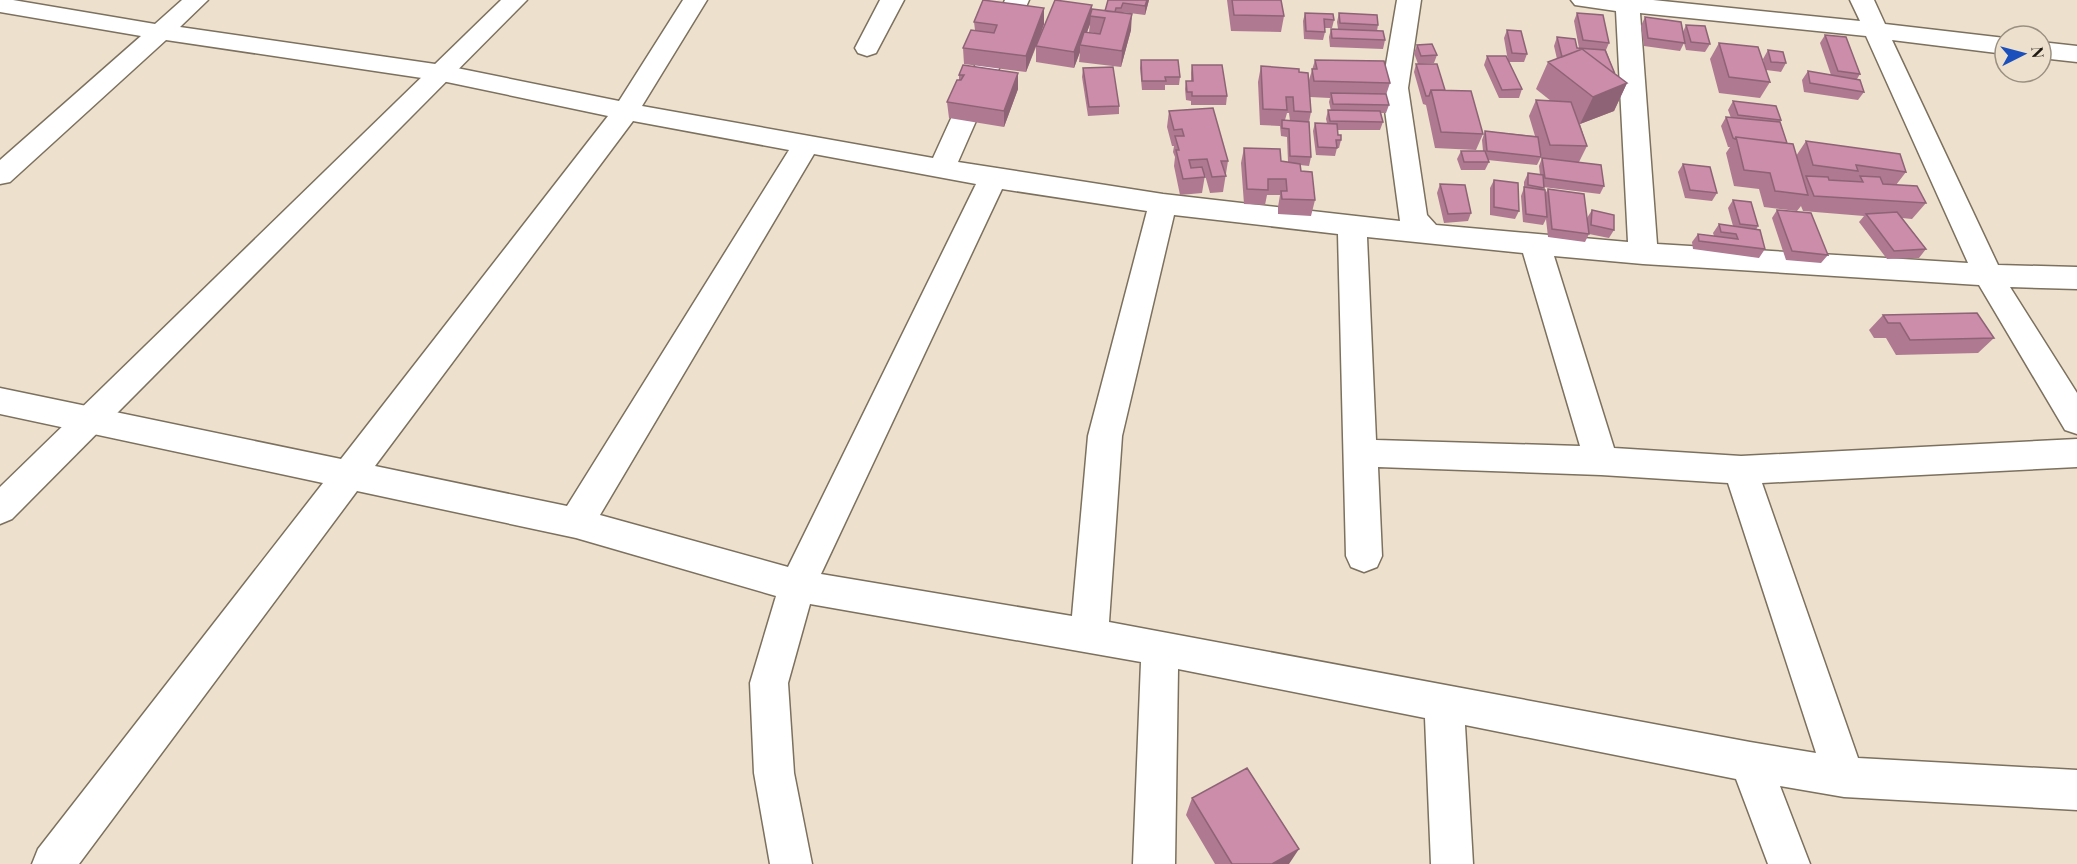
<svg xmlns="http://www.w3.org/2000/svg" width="2077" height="864" font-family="'Playfair Display',serif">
<rect width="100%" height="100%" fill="#ede0cc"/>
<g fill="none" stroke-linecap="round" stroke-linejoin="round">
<!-- street casing -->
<g stroke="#7c705e" stroke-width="3">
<path id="street" d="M0,0H13L155,24L182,0H208L180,27L442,65L619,101L683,0H707L642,106L933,158L1005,0H1029L958,162L1163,194L1400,221L1382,88L1397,0H1421L1408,88L1427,215L1436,225L1628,242L1616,11L1575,5L1571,0H1653L1860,21L1850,0H1874L1885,24L2005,38V54L1892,40L1998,265L2077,267V289L2010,287L2077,393V434L2065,430L1979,285L1643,264L1554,256L1614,448L1741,456L2077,439V467L1762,483L1858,758L2077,770V810L1844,797L1780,786L1810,864H1768L1736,779L1465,725L1473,864H1431L1425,718L1178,669L1175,864H1133L1141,662L810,604L788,683L794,773L812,864H770L754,773L750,683L776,596L576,538L357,491L79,864H32L38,849L323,483L0,414V388L341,459L608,116L442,81L166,40L10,182L0,184V160L141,36L0,12ZM1640,13L1866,36L1968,263L1657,244ZM633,121L789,150L567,506L375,466ZM814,154L976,184L788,567L600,515ZM1002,189L1147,211L1088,436L1072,616L821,574ZM1174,215L1338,234L1346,556L1351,567L1364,572L1377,567L1382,556L1378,467L1601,475L1728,483L1816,753L1750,742L1109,622L1122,436ZM1367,237L1523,253L1580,446L1376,440Z
M880,0H904L876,53L867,56L858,53L855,48Z
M2041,42L2077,46V62L2041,58Z"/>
</g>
<!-- secondary casing -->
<g stroke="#7c705e" stroke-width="3">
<path id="secondary" d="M501,0H527L12,519L0,524V487Z"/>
</g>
<!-- street -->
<use href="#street" fill="#fff" fill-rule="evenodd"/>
<!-- secondary -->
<use href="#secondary" fill="#fff" fill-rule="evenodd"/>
</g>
<!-- wall -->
<path fill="#af7991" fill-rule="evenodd" d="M1108,0H1149L1145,15L1122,12V13L1131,30L1121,67L1079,62L1080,52L1074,68L1036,62V47L1026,72L964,64L963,48L975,30L974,22L1044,24L1038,42L1092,5L1091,12L1105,11ZM1090,24L1089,32L1100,34L1087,32Z
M1227,0H1281L1284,16L1281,32L1231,31Z
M1305,13L1334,20L1332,28H1324L1325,32L1323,40L1304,39L1303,21Z
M1339,13L1378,25L1377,31L1385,40L1383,49L1330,47L1329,37L1331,29H1338L1337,22Z
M1577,13L1609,43L1606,50L1615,74L1627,83L1614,111L1580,124L1587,146L1579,162L1604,186L1600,194L1543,187L1542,190L1545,194L1548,189L1587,218L1592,210L1614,230L1609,238L1589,234L1585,242L1548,237L1546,219L1543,225L1523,222L1521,196L1524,188V182L1528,173L1540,175L1539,166L1542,158L1540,152L1541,157L1537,165L1488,160L1489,162L1485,170H1461L1457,159L1461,151H1483L1482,140L1485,131L1535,136L1529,116L1536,100L1551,101L1536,89L1548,62L1557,59L1554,46L1557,37L1579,48L1574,21Z
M1645,17L1683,32L1686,25L1710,44L1705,52L1686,50L1684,43L1680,51L1644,46L1641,26Z
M1507,30L1527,54L1524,62H1509L1522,89L1519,98H1499L1484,65L1487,56L1508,61L1504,38Z
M1825,35L1860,74L1857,79L1864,92L1858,100L1804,92L1802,80L1808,71L1831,75L1820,43Z
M1719,43L1765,69L1763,59L1768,50L1786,63L1781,72L1766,70L1770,82L1760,98L1719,93L1710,59Z
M1417,45L1437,55L1434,63L1418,64L1414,53Z
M1141,60L1180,77L1179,85H1165V90H1142L1140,68Z
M1315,60L1390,83L1386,95L1389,105L1386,113H1381L1383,122L1380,130H1337L1338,135L1341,140L1339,148H1337L1335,156L1316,155L1313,131L1315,123H1327L1326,119L1328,110L1331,111L1329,102L1330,98L1310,97L1311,112L1309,122L1311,157L1309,166L1300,165L1301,171L1315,200L1311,216L1278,214V207L1280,195H1267L1265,205L1244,204L1241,163L1244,148L1281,161L1288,162L1287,137L1281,136L1280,126L1260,125L1258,82L1261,66L1299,72L1309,80ZM1287,113H1289L1290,121L1285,120Z
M1416,64L1445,90L1483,134L1476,150L1435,148L1426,105L1423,104L1414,72Z
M1192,65L1227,96L1226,105H1191V101L1186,100L1185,89L1186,81H1191V73Z
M1083,68L1119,106V114L1088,116L1082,77Z
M1018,73V89L1004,127L949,118L947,102L959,80V75Z
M1733,101L1781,120L1780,122L1787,143L1796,156L1806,141L1906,172L1896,185L1926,203L1912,219L1902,218L1926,249L1919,258L1887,259L1859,222L1864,216L1803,211L1801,206L1797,211L1764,207L1759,189L1734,186L1726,153L1730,147H1728L1721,126L1726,117L1731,118L1728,110Z
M1169,111L1228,161L1223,192L1210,193L1205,175L1202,193L1180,195L1174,166L1175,157L1173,152L1174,146H1172L1167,127Z
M1683,164L1717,193L1712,201L1685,198L1678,172Z
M1494,180L1519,211L1515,219L1490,215V188Z
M1440,184L1471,213L1468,221L1444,223L1437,193Z
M1733,200L1758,226L1756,230L1765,249L1759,258L1693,249L1692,242L1698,234L1714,236L1713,233L1719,224L1733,226L1728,208Z
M1777,210L1828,255L1821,263L1786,260L1772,218Z
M1883,315L1994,338L1978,353L1896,355L1886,338H1874L1869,330Z
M1192,798L1289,864H1215L1186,815Z"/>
<!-- shaded-wall -->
<path fill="#8e6376" d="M1147,0H1149L1145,15V6Z
M1092,5L1090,24L1082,46L1080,45V52L1074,68V52Z
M1044,8V24L1026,72V56Z
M1132,14L1131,30L1121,67L1122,51Z
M1018,73V89L1004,127V111Z
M1627,83L1614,111L1580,124L1593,97Z
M1299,849L1289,864H1272Z"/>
<!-- building -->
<path fill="#cb8da9" stroke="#8e6376" stroke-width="1.5" d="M983,0L1044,8L1026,56L963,48L971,30L994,33L997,25L974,22Z
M1055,0L1092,5L1074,52L1036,46Z
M1108,0H1147L1145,6L1123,3L1121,8H1116L1115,12L1105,11Z
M1232,0H1281L1284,16L1234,15Z
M1092,9L1132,14L1122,51L1080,45L1084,32L1100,34L1105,18L1090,16Z
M1305,13L1333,14L1334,20L1324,19L1325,32L1306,31Z
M1339,13L1377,15L1378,25L1340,23Z
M1577,13L1603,15L1609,43L1583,40Z
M1645,17L1681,22L1685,43L1648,38Z
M1686,25L1705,26L1710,44L1691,42Z
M1331,29L1383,31L1385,40L1332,38Z
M1507,30L1521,31L1527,54L1512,53Z
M1825,35L1846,37L1860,74L1838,71Z
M1557,37L1575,39L1577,48L1605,50L1615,74L1582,49L1562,57Z
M1719,43L1758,47L1770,82L1729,77Z
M1432,44L1437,55L1421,56L1417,45Z
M1582,49L1627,83L1593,97L1548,62Z
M1768,50L1783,52L1786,63L1771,62Z
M1487,56H1506L1522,89L1502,90Z
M1141,60H1178L1180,77H1165L1166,81H1142Z
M1315,60L1384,61L1390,83L1314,81L1312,69H1317Z
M1416,64H1437L1445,90H1431L1429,96H1426Z
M963,65L1018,73L1004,111L947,102L957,80H961L964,75H959Z
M1192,65H1222L1227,96H1192V92H1187L1186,81H1193Z
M1261,66L1299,69V72L1308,73L1311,112L1294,111L1293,97H1286L1287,110L1263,109Z
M1113,67L1119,106L1089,107L1083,68Z
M1808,71L1860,80L1864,92L1810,83Z
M1431,90L1471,91L1483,134L1441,132Z
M1331,93L1386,94L1389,105L1333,104Z
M1536,100L1571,102L1587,146L1550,145Z
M1733,101L1776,106L1781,120L1738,115Z
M1213,108L1228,161H1221L1226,176L1212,177L1207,159L1189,160L1191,168L1202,167L1205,177L1183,179L1176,150H1179L1175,136H1184L1182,129L1174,130L1169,111Z
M1328,110L1380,111L1383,122L1330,121Z
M1726,117L1780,122L1787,143L1736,137L1735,139L1733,138Z
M1282,120L1309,122L1311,157L1290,156L1289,129L1282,128Z
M1315,123L1337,124L1338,135H1341V140H1336L1337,148L1318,147Z
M1485,131L1538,137L1541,157L1487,151Z
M1736,137L1793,144L1808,195L1775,191L1770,173L1744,170Z
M1806,141L1900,154L1906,172L1856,165L1858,171L1813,165Z
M1244,148L1280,149L1281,161L1300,164L1301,171L1312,172L1315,200L1282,199L1281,191H1287L1286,179H1268V190L1247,189Z
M1461,151H1485L1489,162H1464Z
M1542,158L1601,165L1604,186L1545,178Z
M1683,164L1710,167L1717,193L1690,190Z
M1528,173L1543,175L1544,188L1528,185Z
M1806,176L1828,177L1829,180L1863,182L1860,176L1880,177L1883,184L1917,186L1926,203L1814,196Z
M1494,180L1518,183L1519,211L1494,207Z
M1440,184L1465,185L1471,213L1448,214Z
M1524,187L1545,190L1547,217L1526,214Z
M1548,189L1584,194L1589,234L1552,229Z
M1733,200L1751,202L1758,226L1740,224Z
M1592,210L1614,215V230L1591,225Z
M1777,210L1811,213L1828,255L1792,251Z
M1897,212L1926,249L1894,251L1866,214Z
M1719,224L1760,230L1765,249L1699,241L1698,234L1738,239L1736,234L1721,232Z
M1977,313L1994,338L1910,340L1900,323H1888L1883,315Z
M1247,768L1299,849L1272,864H1232L1192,798Z"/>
<!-- north arrow -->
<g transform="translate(2023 54) rotate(84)"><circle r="28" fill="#ede0cc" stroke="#9a9082" stroke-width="1.5"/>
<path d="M0-4.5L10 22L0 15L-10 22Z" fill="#1b50bc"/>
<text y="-9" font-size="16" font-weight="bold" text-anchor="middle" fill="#1e1912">N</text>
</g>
</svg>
